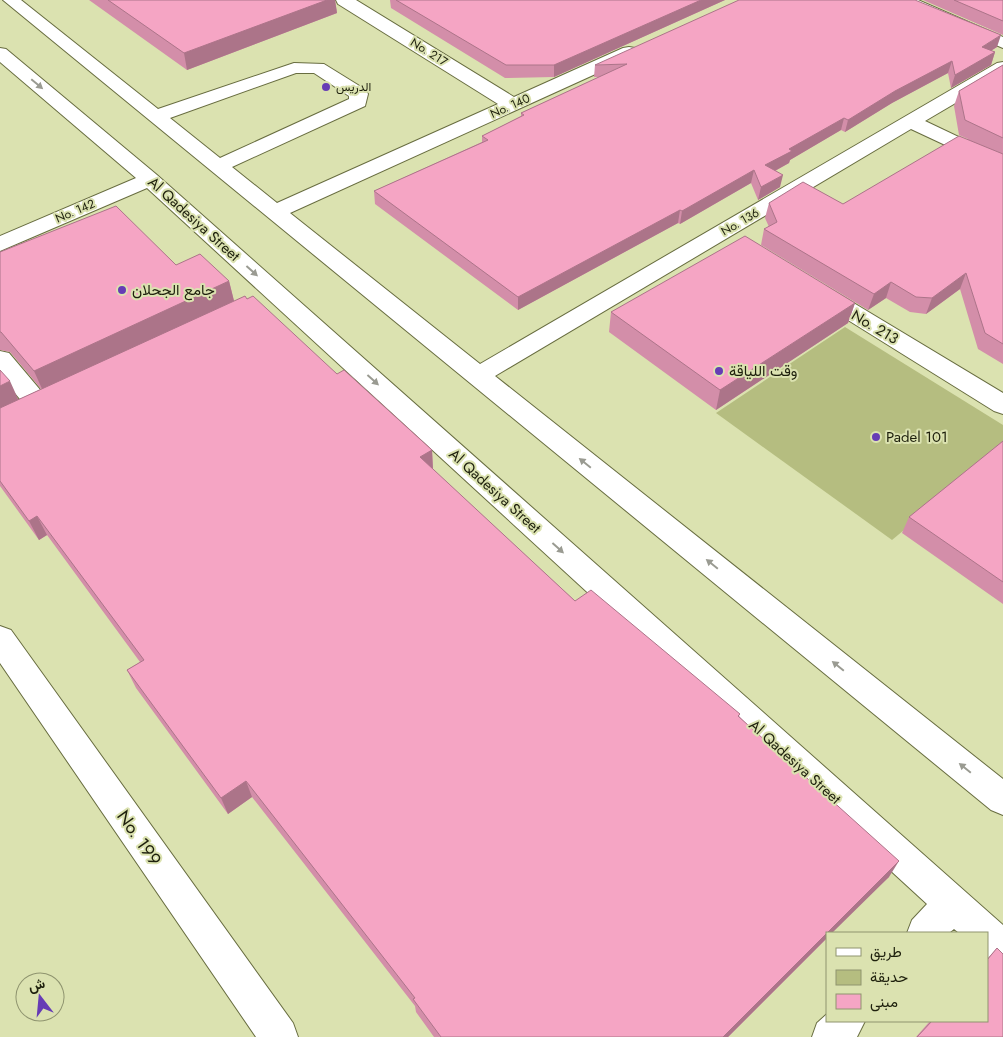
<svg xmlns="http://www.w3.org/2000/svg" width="1003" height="1037" font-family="Jost,Vazirmatn,sans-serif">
<rect width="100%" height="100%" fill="#dbe2b0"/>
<!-- green -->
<path fill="#b5bd80" d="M845,327L1003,425V448L892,540L716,413Z"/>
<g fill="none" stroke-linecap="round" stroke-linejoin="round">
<!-- minor casing -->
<g stroke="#686d40" stroke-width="2">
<path id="minor" d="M3,0H21L158,109L294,63L324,64L366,90L368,94L365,106L232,167L277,203L498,104L338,4L336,0H356L514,97L623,48L629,47L635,48L638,52L635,56L290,213L480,364L997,63L1003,62V75L925,121L1003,158V172L911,129L495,376L1003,779V815L991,810ZM296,73H314L349,96V99L220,158L170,118Z
M896,0H918L1003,37V48L898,4Z
M0,48L6,49L157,175L1003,925V967L987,959V933H959L954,929L949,933H907L912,920L927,904L147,188L0,251V236L136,178L0,62Z
M819,285L827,287L1003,393V414L994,411L811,297L808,292L811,287Z
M0,351L9,353L47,398L51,404L47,410L38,413L29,410L0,375Z
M0,626L11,630L293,1023L298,1037H256L0,663Z
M827,1014V1021H865L857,1037H812L817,1023Z"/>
</g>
<!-- minor -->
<use href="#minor" fill="#fff" fill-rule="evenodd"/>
</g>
<!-- wall -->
<path fill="#d38ea9" d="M89,0H335L337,13L187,70Z
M390,0H725L554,77L505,78L391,8Z
M923,0H1003V35Z
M997,47L991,51L995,52L991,65L951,88L948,73L892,103L845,132L841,130L790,160L789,163L775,171L780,187L758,200L751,183L680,224L678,223L518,310L375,204L374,191L482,142V136L521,116V113L600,77H594L595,65Z
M1003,65V364L978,349L960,289L926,314L910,312L886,298L868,310L761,245L764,229L769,227L765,218L769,203L843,204L968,139L959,135L954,106L959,91Z
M0,252L176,265L229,281L234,301L337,374L432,450L433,470L575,601L740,714L739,716L889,877L827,933V938L728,1037H434L416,1012L415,1006L252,797L228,814L136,688L127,670L140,662L47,535L39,540L0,486V370L18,400L41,389L10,352L0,350Z
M855,303L848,323L716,410L609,332L611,312Z
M1003,441V604L902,533L909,517Z
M997,948L1003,1037H916L930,1021H987V959Z"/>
<!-- shaded-wall -->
<path fill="#ac7489" d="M327,0H335L337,13L187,70L184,53Z
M701,0H725L554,77V65Z
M1001,35L997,47L977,59L982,47Z
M995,52L991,65L951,88L955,75Z
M952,61L948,73L892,103L845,132L848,120L895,91Z
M844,118L841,130L790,160L789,163L762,178L765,165L789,149Z
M754,170L751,183L680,224L682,211Z
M783,175L780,187L758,200L761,187Z
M680,210L678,223L518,310V297Z
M966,273L960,289L926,314L932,298Z
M229,281L234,301L43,391L34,371Z
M891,282L886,298L868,310L874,294Z
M855,303L848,323L716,410L720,390Z
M10,381L19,401L0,410V386Z
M432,450L433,470L420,457Z
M37,516L47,535L39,540L29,521Z
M246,781L252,797L228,814L221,798Z
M899,861L889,877L832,933H827Z
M827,933V938L728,1037H723Z"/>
<!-- building -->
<path fill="#f5a5c4" stroke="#ac7489" d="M108,0H327L184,53Z
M396,0H701L554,65H506Z
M739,0H915L1001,35L982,47L995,52L955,75L952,61L895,91L848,120L844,118L789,149L792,151L765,165L783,175L761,187L754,170L682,211L680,210L518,297L374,191L488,140L482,136L524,115L521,113L627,64L595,65Z
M954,0H1003V21Z
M1003,65V138L965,120L959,91Z
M959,136L1003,154V344L985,333L966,273L932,298L916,297L891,282L874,294L764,229L777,222L769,203L803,182L843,204Z
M116,206L176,265L200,254L229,281L34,371L1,332H0V252Z
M745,236L855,303L720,390L611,312Z
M245,296L247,299L253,296L337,374L344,370L432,450L420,457L575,601L591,590L740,714L738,716L899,861L723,1037H441L413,999L415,998L246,781L221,798L127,670L144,660L37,516L29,521L0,481V408Z
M0,370L10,381L0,386Z
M1003,441V582L909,517Z
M997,948L1003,954V1037H917L932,1021H987V960Z"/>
<!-- one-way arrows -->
<defs><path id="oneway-solid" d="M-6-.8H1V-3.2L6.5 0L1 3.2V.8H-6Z" transform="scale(1.25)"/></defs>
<g fill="#9a9b92">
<use href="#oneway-solid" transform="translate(37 84) rotate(40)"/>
<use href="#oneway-solid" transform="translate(252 271) rotate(42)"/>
<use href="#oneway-solid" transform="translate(373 380) rotate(42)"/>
<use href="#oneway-solid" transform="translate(585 463) rotate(-141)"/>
<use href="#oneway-solid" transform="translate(558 548) rotate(42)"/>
<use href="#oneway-solid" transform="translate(712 564) rotate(-141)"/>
<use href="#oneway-solid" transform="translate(838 666) rotate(-141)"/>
<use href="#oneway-solid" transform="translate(965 768) rotate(-141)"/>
</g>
<!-- markers -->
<g fill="#663cb5" stroke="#dbe2b0" stroke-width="2">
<circle cx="326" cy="87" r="5"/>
<circle cx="122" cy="290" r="5"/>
<circle cx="719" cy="371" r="5"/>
<circle cx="876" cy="437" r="5"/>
</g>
<g text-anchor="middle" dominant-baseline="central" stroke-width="4" stroke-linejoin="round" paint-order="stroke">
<!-- far-street labels -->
<g font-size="12" fill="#1e200d" stroke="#dbe2b0">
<text transform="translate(429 52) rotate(32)">No. 217</text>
<text transform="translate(510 106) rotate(-24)">No. 140</text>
<text transform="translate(75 211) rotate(-23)">No. 142</text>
<text transform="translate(740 222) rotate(-30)">No. 136</text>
</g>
<!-- far-poi labels -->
<g font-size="12" fill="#1e200d" stroke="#dbe2b0" text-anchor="start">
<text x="336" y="87">الدريس</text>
</g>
<!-- street labels -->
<g font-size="15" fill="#1e200d" stroke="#dbe2b0">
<text transform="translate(194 219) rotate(42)">Al Qadesiya Street</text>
<text transform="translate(875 327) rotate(31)">No. 213</text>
<text transform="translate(495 491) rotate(42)">Al Qadesiya Street</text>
<text transform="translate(795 762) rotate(42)">Al Qadesiya Street</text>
</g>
<!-- poi labels -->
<g font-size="15" fill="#1e200d" stroke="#dbe2b0" text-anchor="start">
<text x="132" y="290">جامع الجحلان</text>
<text x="729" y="371">وقت اللياقة</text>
<text x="886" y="437">Padel 101</text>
</g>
<!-- near-street labels -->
<g font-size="18" fill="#1e200d" stroke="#dbe2b0">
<text transform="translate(139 838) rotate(55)">No. 199</text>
</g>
</g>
<!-- legend -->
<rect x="826" y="932" width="162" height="90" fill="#dbe2b0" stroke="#8f946f"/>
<rect x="836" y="948" width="25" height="8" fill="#ffffff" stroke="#8f946f"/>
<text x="870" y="957" font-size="15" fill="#1e200d">طريق</text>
<rect x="836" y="970" width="25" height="15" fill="#b5bd80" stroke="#8f946f"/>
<text x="870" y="982" font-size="15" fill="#1e200d">حديقة</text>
<rect x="836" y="994" width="25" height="15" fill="#f5a5c4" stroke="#8f946f"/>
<text x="870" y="1007" font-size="15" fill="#1e200d">مبنى</text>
<!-- north arrow -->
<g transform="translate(40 997) rotate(344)"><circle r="24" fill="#dbe2b0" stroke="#8f946f"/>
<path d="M0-4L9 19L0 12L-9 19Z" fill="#663cb5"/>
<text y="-8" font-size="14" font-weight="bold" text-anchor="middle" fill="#1e200d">ش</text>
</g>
</svg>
